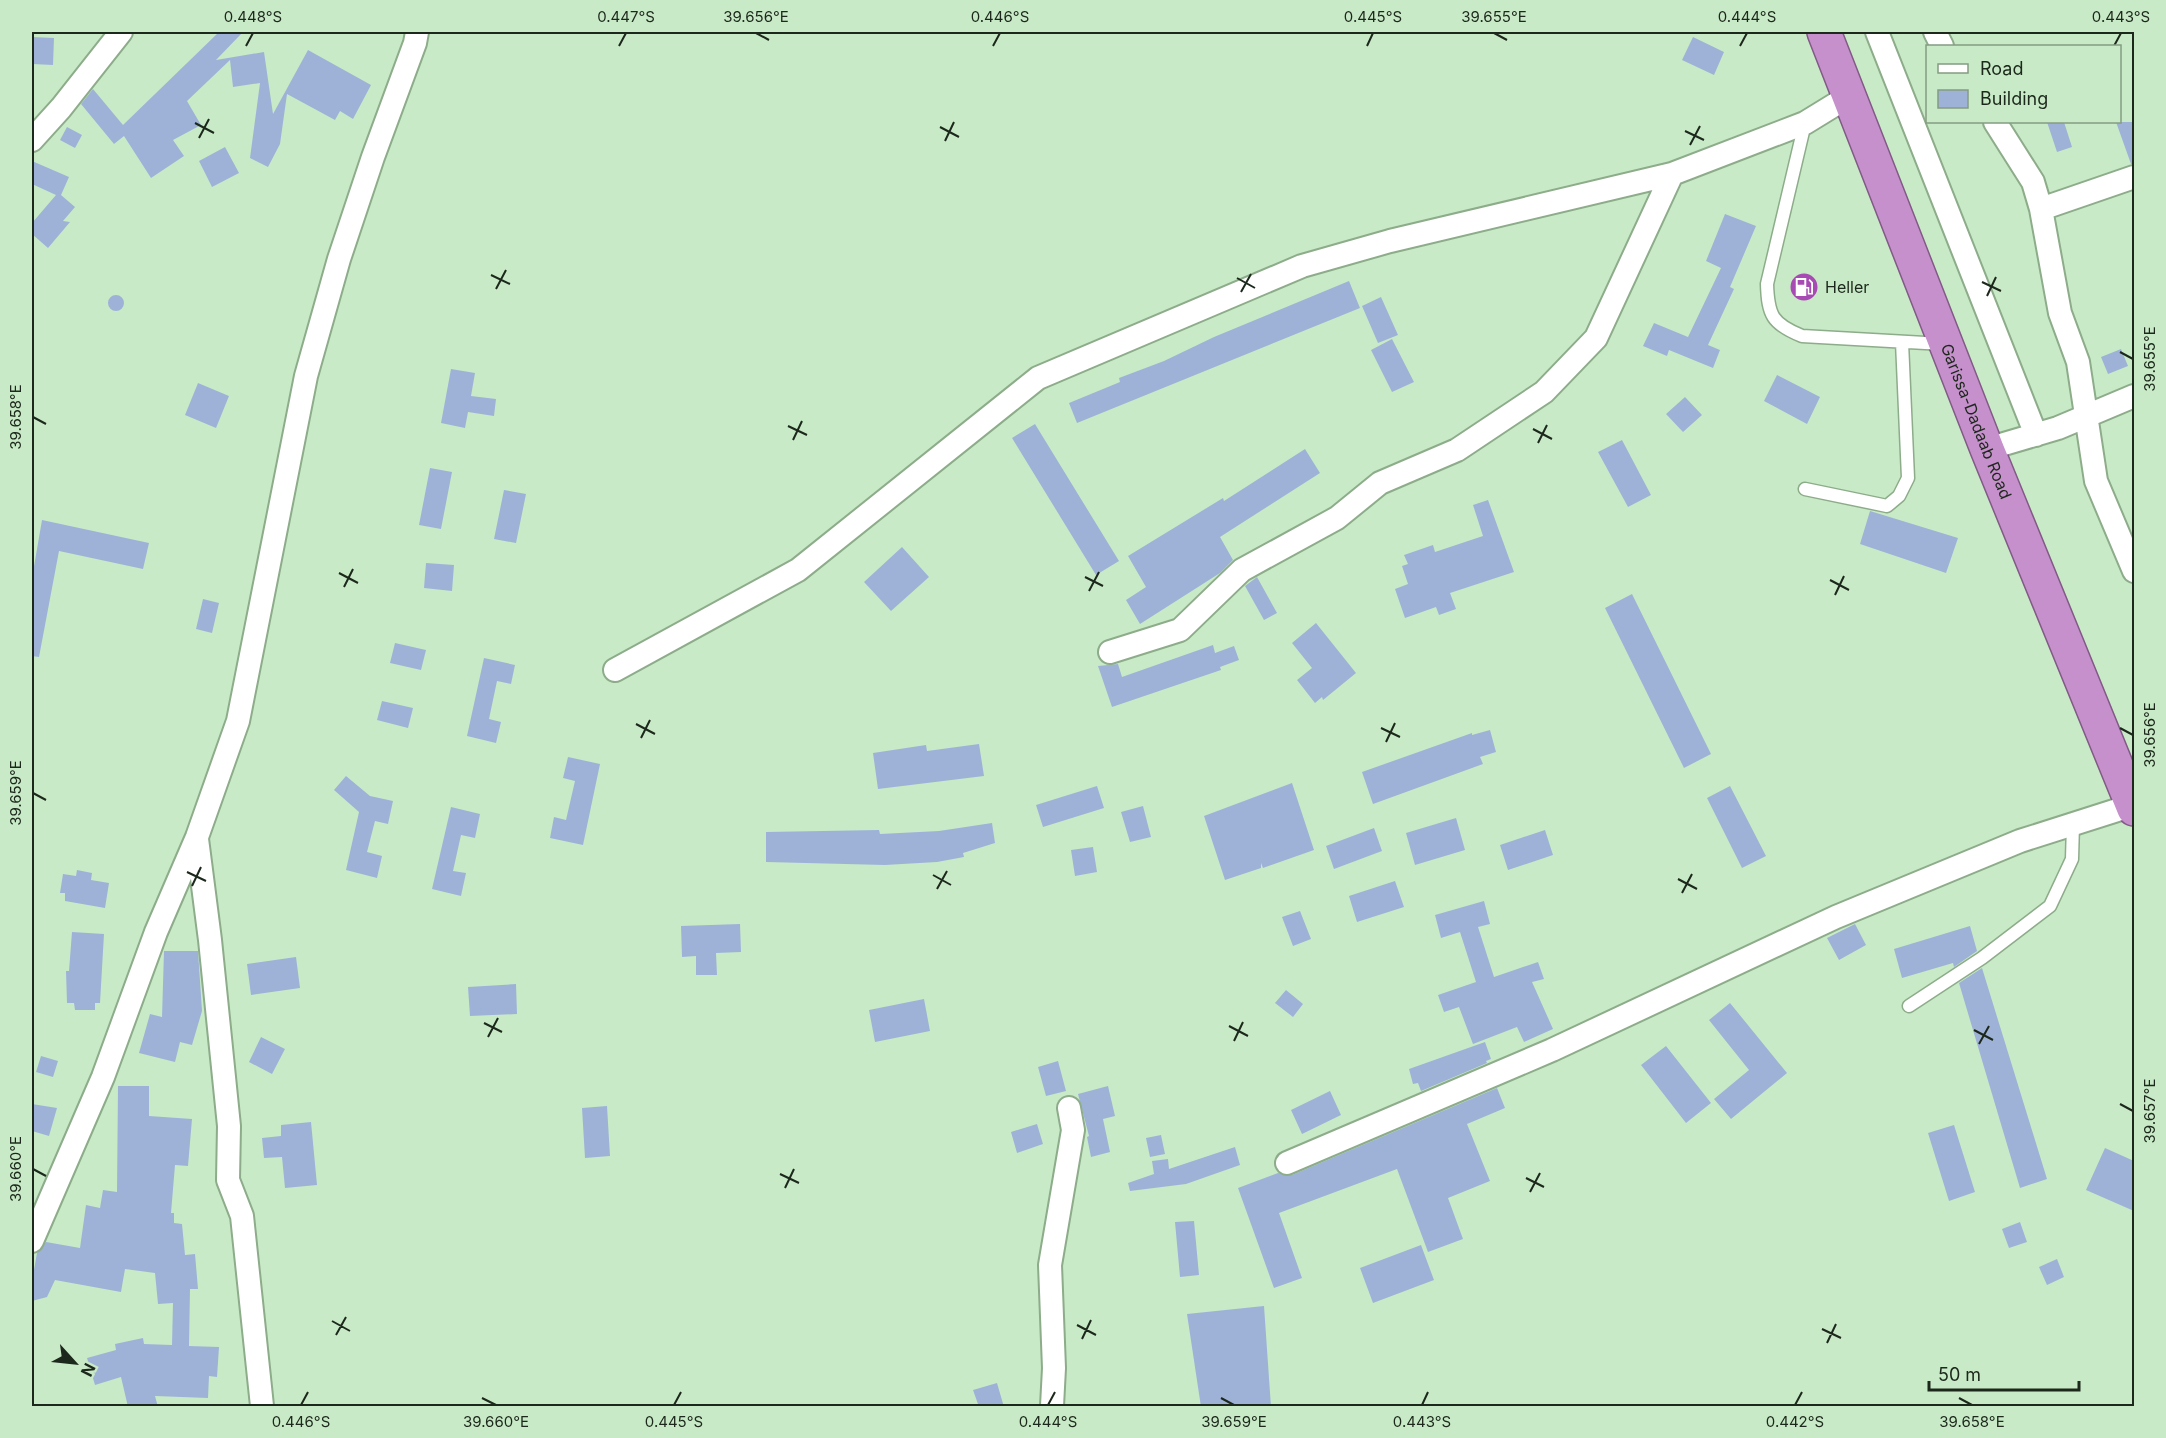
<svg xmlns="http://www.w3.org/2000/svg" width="2166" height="1438" font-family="Inter,sans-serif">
<rect width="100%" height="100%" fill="#c9eac7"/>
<!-- building -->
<path fill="#9eb2d8" d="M219,32H243L216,60L264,52L273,114L308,50L371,85L353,119L340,111L335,120L287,94L280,144L268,167L250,158L260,83L233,87L230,60L187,101L201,125L173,140L184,156L151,178L124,136L114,144L81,104L93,89L123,125Z
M32,37L54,38L53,65L32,64Z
M1693,37L1724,52L1714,75L1682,60Z
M2047,122H2064L2072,147L2057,152Z
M2116,122H2134V164H2131Z
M67,127L82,135L75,148L60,140Z
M225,147L239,173L212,187L199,161Z
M32,161L69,177L61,195L75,207L63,221L70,222L48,248L32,234V223L56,195L32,184Z
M1725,214L1756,226L1730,287L1734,289L1708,345L1720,350L1713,368L1669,350L1667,356L1643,346L1654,323L1688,337L1721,268L1706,261Z
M1349,281L1360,308L1077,423L1069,403L1120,382L1119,378L1164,361L1214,337Z
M108 303a8 8 0 1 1 16 0a8 8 0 1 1-16 0Z
M1381,297L1398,335L1378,343L1362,306Z
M1392,339L1414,382L1392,392L1371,350Z
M2121,349L2128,366L2108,374L2101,357Z
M451,369L475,373L471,396L496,399L494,416L468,412L465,428L441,423Z
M1777,375L1820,397L1807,424L1764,401Z
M198,383L229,396L216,428L185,415Z
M1685,397L1702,415L1683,432L1666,414Z
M1035,424L1119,561L1096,575L1012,438Z
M1622,440L1651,495L1628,507L1598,452Z
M1305,449L1320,473L1220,537L1233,560L1220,573L1140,624L1126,600L1146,587L1128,556L1223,498L1224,501Z
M430,468L452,472L441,529L419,525Z
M504,490L526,494L516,543L494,539Z
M1488,500L1514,572L1450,593L1456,609L1439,615L1436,607L1405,618L1395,589L1408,584L1402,566L1408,564L1404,555L1433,545L1435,552L1483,536L1473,505Z
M1870,511L1958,538L1946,573L1860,544Z
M42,520L149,543L143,569L59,551L39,657L32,656V578Z
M902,547L929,577L891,611L864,582Z
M426,563L454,565L452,591L424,588Z
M1257,577L1277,613L1264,620L1245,586Z
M1632,594L1711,754L1684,768L1605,608Z
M203,599L219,603L212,633L196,629Z
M1316,623L1356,673L1323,700L1322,697L1315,703L1297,680L1312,668L1292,643Z
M395,643L426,650L421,670L390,663Z
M1213,645L1215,653L1234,646L1239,660L1220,667L1221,670L1112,707L1098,666L1118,664L1122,677Z
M484,658L515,665L511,684L497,681L489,719L501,722L496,743L467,736Z
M382,701L413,708L408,728L377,720Z
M1490,730L1496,752L1480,757L1483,764L1373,804L1362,772L1472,733V735Z
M979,744L984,776L878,789L873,753L926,745L927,751Z
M568,757L600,764L583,845L550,838L554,817L566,820L575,781L563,778Z
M346,776L370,796L393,801L388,824L375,821L367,852L382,856L377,878L346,870L359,812L334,790Z
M1292,783L1314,850L1263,868L1261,863V868L1225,880L1204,816Z
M1097,786L1104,808L1043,827L1036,805Z
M1730,786L1766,856L1742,868L1707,798Z
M1143,806L1151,837L1130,842L1121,812Z
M451,807L480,814L475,838L461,835L453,871L466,873L461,896L432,889Z
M1456,818L1465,850L1415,865L1406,833Z
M992,823L995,843L963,853L964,857L937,862L885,865L766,862V832L879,830L880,834L939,831Z
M1374,828L1382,851L1334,869L1326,846Z
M1545,830L1553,855L1508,870L1500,845Z
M1093,847L1097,872L1075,876L1071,850Z
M77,870L92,873L91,880L109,883L105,908L65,901V893H60L63,874L76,876Z
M1395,881L1404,907L1357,922L1349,896Z
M1484,901L1490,924L1478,927L1494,977L1538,962L1544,979L1532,982L1553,1029L1524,1042L1517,1027L1473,1044L1459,1007L1444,1012L1438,995L1476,982L1460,932L1441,938L1435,915Z
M1300,911L1311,939L1293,946L1282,917Z
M740,924L741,952L716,953L717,975H696V956L682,957L681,926Z
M1855,924L1866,945L1839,960L1827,938Z
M1970,926L1977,951L1954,967L1953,963L1902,978L1894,949Z
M72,932L104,934L100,1003H95V1010H75L74,1003H67L66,971H69Z
M164,951H198L202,1011L192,1045L180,1042L175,1062L139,1053L150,1014L162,1017Z
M296,957L300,988L251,995L247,964Z
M1982,968L2047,1179L2020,1188L1959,983Z
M516,984L517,1014L470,1016L468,987Z
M1286,990L1303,1004L1293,1017L1275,1003Z
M924,999L930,1031L875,1042L869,1010Z
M1730,1003L1787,1073L1731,1119L1714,1099L1749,1070L1709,1020Z
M261,1037L285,1049L272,1074L249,1062Z
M1485,1042L1491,1059L1486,1061L1487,1063L1421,1091L1418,1083L1413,1084L1409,1069Z
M1666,1046L1711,1103L1686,1123L1641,1065Z
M41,1056L58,1061L53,1077L36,1072Z
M1058,1061L1066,1091L1046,1096L1038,1067Z
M118,1086H149V1116L192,1119L188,1166L175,1165L171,1213H174V1223L182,1224L185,1255L195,1254L198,1289H190L189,1346L219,1347L217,1377L209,1376L208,1398L155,1396L158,1407H128L121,1377L95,1385L87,1358L116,1350L115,1344L143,1338L144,1344L172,1345L173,1303L158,1304L155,1273L125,1269L121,1292L55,1280L47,1297L32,1301V1281L37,1253L46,1242L80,1248L86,1205L100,1208L103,1190L117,1192Z
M1108,1086L1115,1116L1103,1119L1110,1152L1091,1157L1087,1137L1089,1136L1078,1094Z
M1497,1088L1505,1108L1467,1124L1490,1181L1448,1198L1463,1239L1428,1252L1397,1169L1279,1213L1302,1278L1274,1288L1238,1188L1278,1173L1292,1175Z
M1330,1091L1341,1115L1302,1134L1291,1110Z
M32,1104L57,1108L49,1136L32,1131Z
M607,1106L610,1156L585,1158L582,1108Z
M311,1122L317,1185L285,1188L282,1157L264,1158L262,1138L281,1136V1125Z
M1037,1124L1043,1144L1017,1153L1011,1132Z
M1954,1125L1975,1192L1949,1201L1928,1133Z
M1161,1135L1165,1154L1150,1157L1146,1138Z
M1235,1147L1240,1165L1186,1184L1130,1191L1128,1183L1154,1174L1152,1161L1168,1159L1169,1169Z
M2105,1148L2134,1161V1211L2086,1190Z
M1194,1221L1199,1275L1180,1277L1175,1222Z
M2020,1222L2027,1242L2009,1248L2002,1229Z
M1421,1245L1434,1280L1373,1303L1360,1268Z
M2057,1259L2064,1277L2047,1285L2039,1267Z
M1264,1306L1271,1407H1201L1187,1314Z
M997,1383L1004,1407H979L973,1390Z"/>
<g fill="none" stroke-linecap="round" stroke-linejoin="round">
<!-- service casing -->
<g stroke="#8dac8a" stroke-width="15">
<path id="service" d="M1805,123L1767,284C1768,315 1772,324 1802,336L1943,344
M1805,489L1887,506L1899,496L1908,478L1902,342
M1909,1006L1982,958L2050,906L2072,859L2073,824"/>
</g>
<!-- minor casing -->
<g stroke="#8dac8a" stroke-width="26">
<path id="minor" d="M1877,32L2036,435
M1935,32L1942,46
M1995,122L2033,182L2041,209L2060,313L2078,362L2096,481L2134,571
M32,140L61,108L121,32
M2041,209L2134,177
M1987,449L2058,428L2134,396
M1110,652L1180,630L1242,570L1337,518L1380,483L1457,450L1544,392L1596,338L1672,174L1805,123L1849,96
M615,670L798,570L1038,378L1302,266L1390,241L1672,174
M197,839L210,940L229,1126L228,1180L242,1216L262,1406
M1287,1163L1552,1050L1836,917L2020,841L2133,805
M32,1241L103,1077L156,932L197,837L238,721L306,376L339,259L373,157L415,43L417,32
M1052,1406L1054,1368L1050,1265L1073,1130L1069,1108"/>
</g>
<!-- trunk casing -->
<g stroke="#815a86" stroke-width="36">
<g id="trunk">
<path id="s1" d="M1824,32L1987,449L2134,809"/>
</g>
</g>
<!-- service -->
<use href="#service" stroke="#fff" stroke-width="12"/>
<!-- minor -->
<use href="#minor" stroke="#fff" stroke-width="22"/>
<!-- trunk -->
<use href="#trunk" stroke="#c690cc" stroke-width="33"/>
</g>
<!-- ticks -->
<path fill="none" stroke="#1c281b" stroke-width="2" d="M756,33L769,40M1494,33L1507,40M246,46L253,33M619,46L626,33M993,46L1000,33M1367,46L1373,33M1740,46L1747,33M2114,46L2121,33M195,123L214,133M940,127L959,137M1685,131L1704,140M199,138L209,119M945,141L954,122M1690,145L1700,126M491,275L510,284M1237,278L1255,288M1982,282L2001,291M496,289L506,270M1241,292L1251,274M1987,296L1996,277M2120,352L2133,359M33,417L46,424M788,426L807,435M1533,429L1552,439M793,440L802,421M1538,443L1547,425M339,573L358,583M1085,577L1103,586M1830,580L1849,590M344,587L353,569M1089,591L1099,572M1835,595L1844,576M636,724L655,734M1381,728L1400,737M2120,728L2133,735M641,738L650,720M1386,742L1395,723M33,793L46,800M187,872L206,881M933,875L951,885M1678,879L1697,889M192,886L201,867M937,889L947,871M1682,893L1692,874M484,1023L502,1032M1229,1026L1248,1036M1974,1030L1993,1040M488,1037L498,1018M1234,1041L1243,1022M1979,1044L1989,1026M2120,1104L2133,1111M33,1169L46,1176M780,1174L799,1183M1526,1178L1544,1187M785,1188L794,1169M1530,1192L1540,1173M332,1321L350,1331M1077,1325L1096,1335M1822,1329L1841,1338M336,1335L346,1317M1082,1339L1091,1320M1827,1343L1836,1324M482,1398L496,1405M1221,1398L1234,1405M1959,1398L1972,1405M301,1405L308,1392M674,1405L681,1392M1048,1405L1055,1392M1422,1405L1428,1392M1795,1405L1802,1392"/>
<!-- icons -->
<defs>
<g id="fuel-disc" transform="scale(1.5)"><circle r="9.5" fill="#a84ab4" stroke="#c9eac7"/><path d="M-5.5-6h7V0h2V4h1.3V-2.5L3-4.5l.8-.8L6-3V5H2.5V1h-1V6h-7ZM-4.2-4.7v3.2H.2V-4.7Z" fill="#fff"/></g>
</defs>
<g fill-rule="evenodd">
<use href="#fuel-disc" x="1804" y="287"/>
</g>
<g text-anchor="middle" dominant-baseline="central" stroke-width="4.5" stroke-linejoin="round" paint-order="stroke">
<!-- poi labels -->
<g font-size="16" fill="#1c281b" stroke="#c9eac7" text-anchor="start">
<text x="1825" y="287">Heller</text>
</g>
<!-- street labels -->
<g font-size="16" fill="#1c281b" stroke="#c9eac7">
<text stroke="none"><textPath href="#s1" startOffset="418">Garissa-Dadaab Road</textPath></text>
</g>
</g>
<!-- border -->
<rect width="2166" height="1438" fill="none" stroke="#c9eac7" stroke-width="66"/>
<!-- legend -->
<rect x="1926" y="45" width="195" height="78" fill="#c9eac7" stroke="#849c82" stroke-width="1.5"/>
<rect x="1938" y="64" width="30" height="9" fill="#ffffff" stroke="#849c82" stroke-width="1.5"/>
<text x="1980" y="75" font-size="18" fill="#1c281b">Road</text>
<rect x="1938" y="90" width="30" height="18" fill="#9eb2d8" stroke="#849c82" stroke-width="1.5"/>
<text x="1980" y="105" font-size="18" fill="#1c281b">Building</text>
<!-- north arrow -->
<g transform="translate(75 1363) rotate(117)" stroke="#c9eac7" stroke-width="4.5" paint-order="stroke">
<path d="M0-4.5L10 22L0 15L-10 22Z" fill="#1c281b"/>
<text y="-9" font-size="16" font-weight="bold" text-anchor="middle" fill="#1c281b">N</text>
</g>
<!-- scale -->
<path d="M1929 1381v9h150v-9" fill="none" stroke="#1c281b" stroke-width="3"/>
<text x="1938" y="1381" font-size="18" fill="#1c281b" stroke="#c9eac7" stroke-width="4.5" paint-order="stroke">50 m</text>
<rect x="33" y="33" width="2100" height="1372" fill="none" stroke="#1c281b" stroke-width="2"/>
<g font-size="15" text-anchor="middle" fill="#1c281b">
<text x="253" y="22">0.448°S</text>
<text x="626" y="22">0.447°S</text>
<text x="756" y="22">39.656°E</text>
<text x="1000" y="22">0.446°S</text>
<text x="1373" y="22">0.445°S</text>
<text x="1494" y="22">39.655°E</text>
<text x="1747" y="22">0.444°S</text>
<text x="2121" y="22">0.443°S</text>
<text transform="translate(2150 359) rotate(-90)" y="5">39.655°E</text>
<text transform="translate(16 417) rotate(-90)" y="5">39.658°E</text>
<text transform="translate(2150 735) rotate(-90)" y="5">39.656°E</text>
<text transform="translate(16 793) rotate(-90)" y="5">39.659°E</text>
<text transform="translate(2150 1111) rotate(-90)" y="5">39.657°E</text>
<text transform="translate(16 1169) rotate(-90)" y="5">39.660°E</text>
<text x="301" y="1427">0.446°S</text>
<text x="496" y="1427">39.660°E</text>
<text x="674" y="1427">0.445°S</text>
<text x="1048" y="1427">0.444°S</text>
<text x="1234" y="1427">39.659°E</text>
<text x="1422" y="1427">0.443°S</text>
<text x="1795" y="1427">0.442°S</text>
<text x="1972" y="1427">39.658°E</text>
</g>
</svg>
